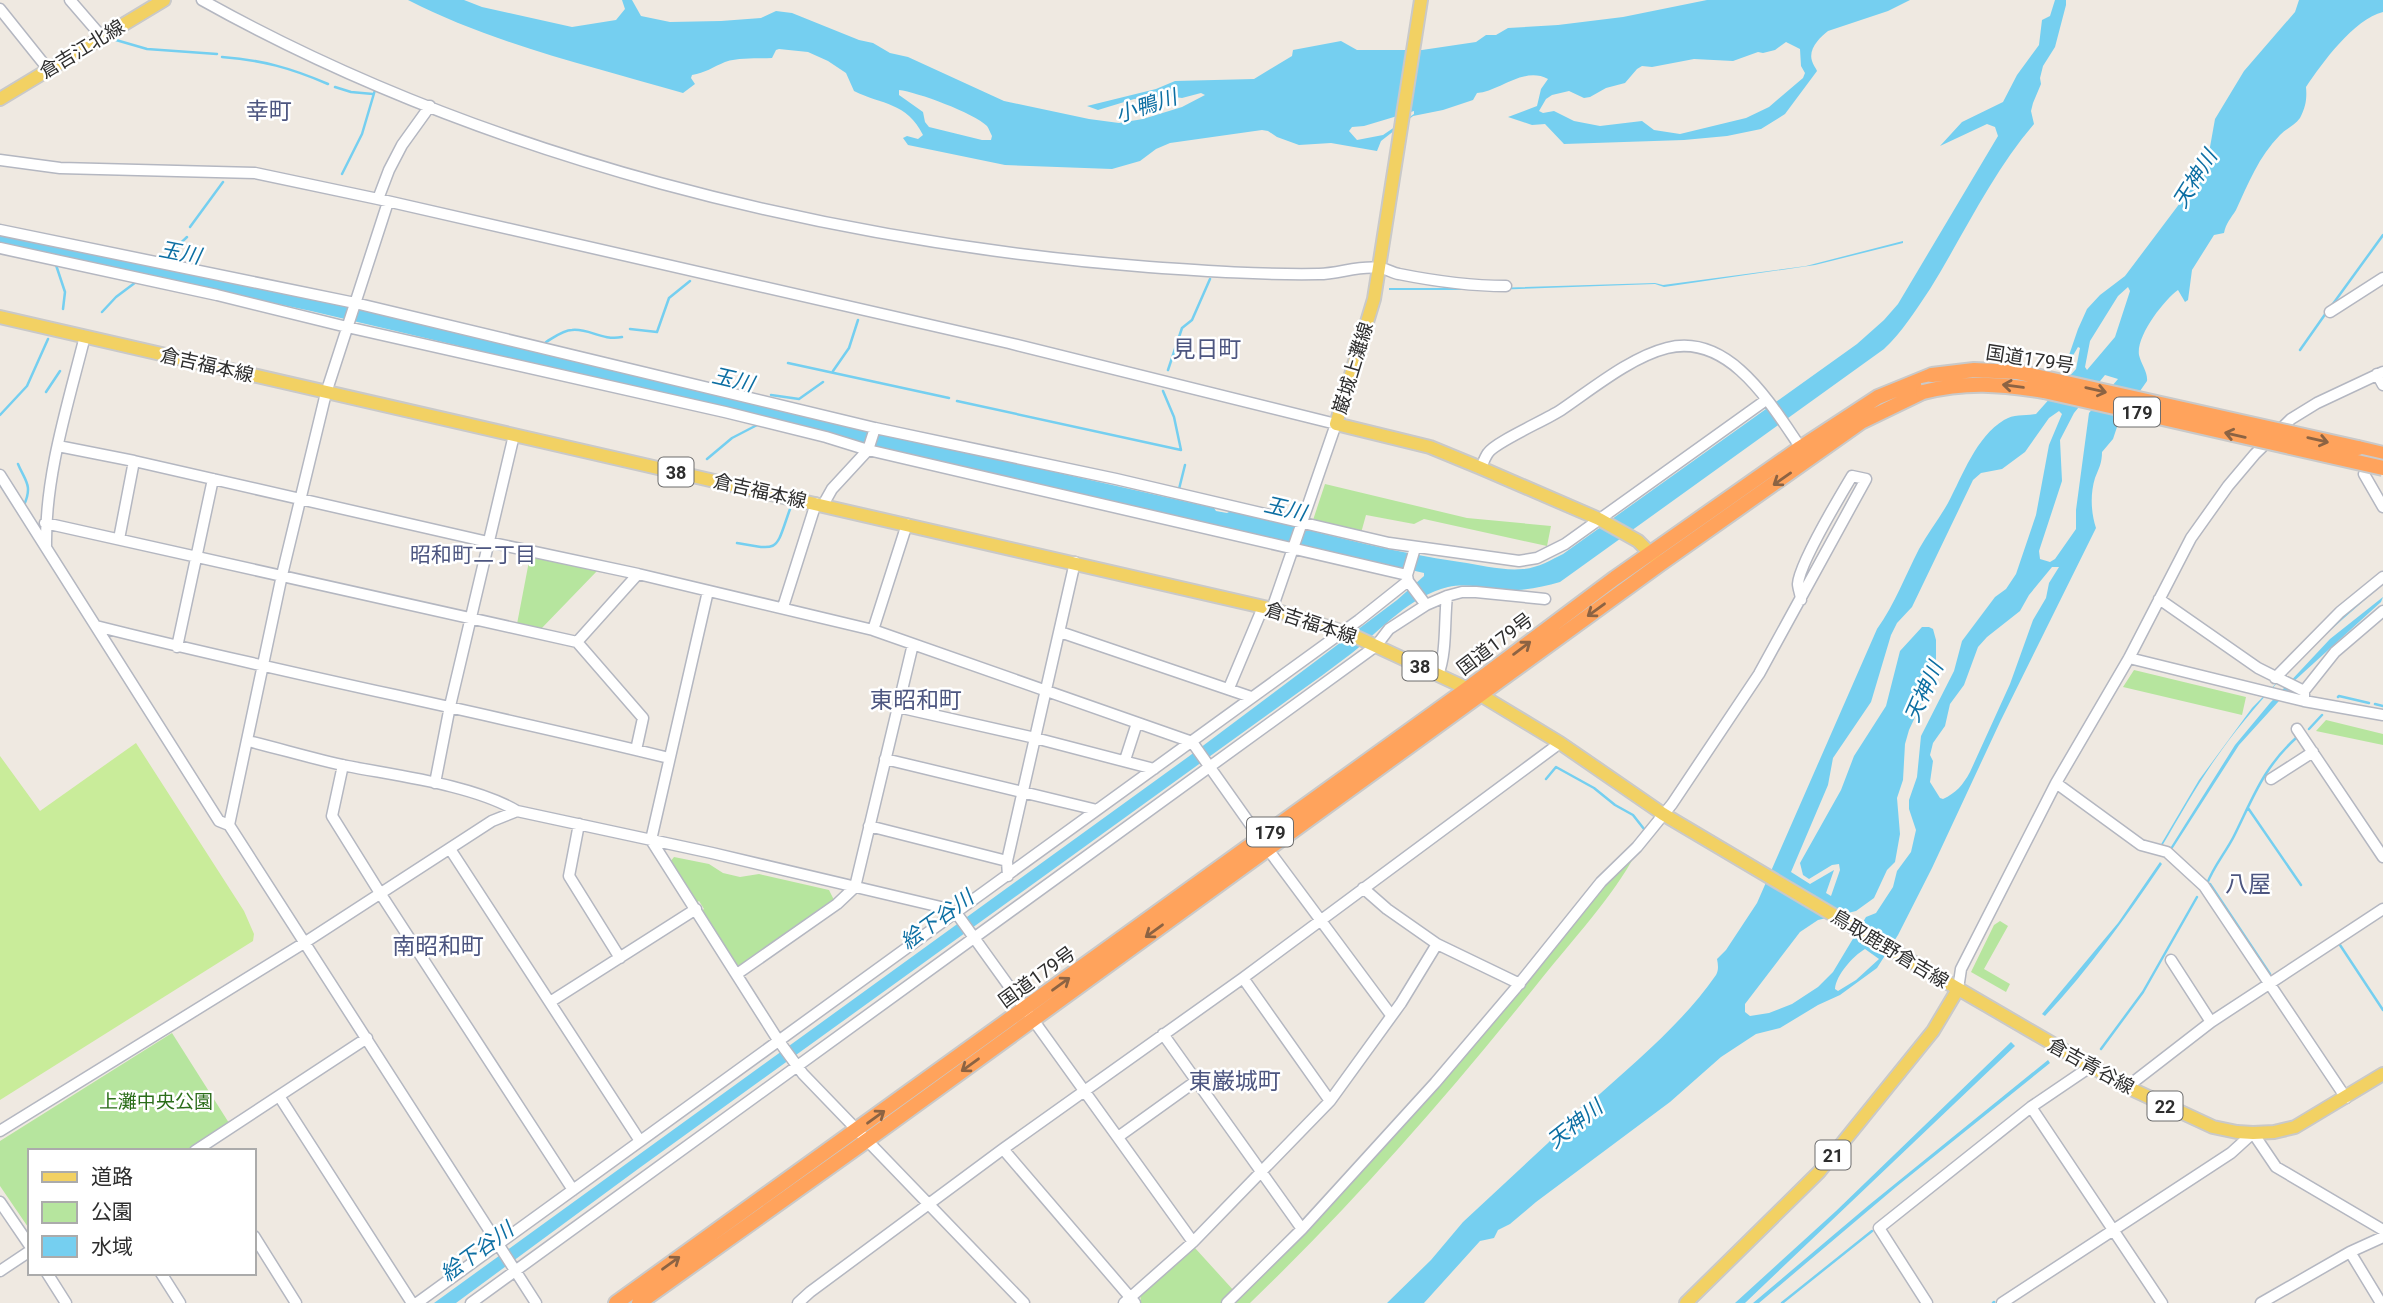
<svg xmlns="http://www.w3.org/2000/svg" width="2383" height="1303" font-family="Roboto,'Noto Sans JP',sans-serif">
<rect width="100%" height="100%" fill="#efe9e1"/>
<!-- green -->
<path fill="#b6e59e" d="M1325,484L1467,518L1551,526L1547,546L1424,519L1414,524L1366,515L1361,533L1313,520Z
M530,556L597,571L539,631L517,624Z
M2134,670L2246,697L2242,715L2123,687Z
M2326,720L2383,734V745L2316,731Z
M1635,855C1614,895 1571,942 1542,978C1451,1092 1355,1202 1250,1303H1231L1325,1208L1601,884Z
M674,857L709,864L723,873L740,877L759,874L829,890L834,900L741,967L736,965L701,911L704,909L699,901L696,903L670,862Z
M2000,921L2008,926L1984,969L2010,984L2006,992L1971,972L1994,925Z
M172,1033L229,1123L186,1151H30V1230L0,1186V1141Z
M1195,1248L1235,1292L1224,1303H1141L1140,1294Z"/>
<!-- pitch -->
<path fill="#c9ec9a" d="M136,743L244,911L254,934L253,941L0,1100V756L40,811Z"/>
<!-- water -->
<path fill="#75cff0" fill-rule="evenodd" d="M408,0H464L482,7L572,27L616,20L625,9L622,0H632L641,16L670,22L721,21L761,18L776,11L792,13L859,40L873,43L890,53L908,57L1004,101L1089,119L1119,123L1143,119L1182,107L1205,95L1201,93L1182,98L1167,96L1134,99L1098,110L1087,106L1156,89L1175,81L1254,79L1292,56L1293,50L1341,41L1357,50H1422L1476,42L1486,35H1496L1508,28L1558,25L1623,17L1707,0H1910L1888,11L1828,31C1820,37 1808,49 1812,61C1813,65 1816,68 1817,71L1785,114L1761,129L1727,136L1684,140L1564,144L1545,124L1532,125L1508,117L1537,106L1541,89L1548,79C1523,66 1499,92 1477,93L1473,100L1443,110L1413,116L1381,141L1377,151L1331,143L1299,145L1277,137L1268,131L1262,130L1170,143L1156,149L1140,161L1112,169L1005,165L908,145L903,138L907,136L918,139L923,135C907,102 882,105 854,91L846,73L828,61L808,52L779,49L776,50L772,58C756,59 740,57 725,62C713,67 705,73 692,75L691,78L695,84L683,93C594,67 491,43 408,0ZM1786,42L1800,49L1801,66L1805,73L1803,78L1769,107L1746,118L1680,134L1654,130L1642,121L1600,126L1574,121L1554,111L1543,113L1539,111L1546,99L1552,95L1569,91L1584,98L1590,97L1606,88L1625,83L1637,69L1642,66L1652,67L1694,59L1733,61L1758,52L1763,53L1775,50ZM899,90C917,92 974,113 987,126C989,129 990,132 992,136L991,140H982L929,127L925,122L923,112L899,95ZM1414,111V114L1383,135L1357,140L1349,131L1352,127L1364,126Z
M2055,0H2066V5L2055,47L2043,66L2040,78L2041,84L2033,103L2031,111L2034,124C1992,173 1964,234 1930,289C1915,311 1903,331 1884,349L1560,582C1546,586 1532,589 1518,590C1495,591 1471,582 1448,587C1410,596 1382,629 1352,653C1332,668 1312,683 1292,697L638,1169L456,1303H434L1188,757L1397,600L1424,576V573L878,448L776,421L311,311L0,245V234L320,300L909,439L1214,508L1216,511L1227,513L1231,511C1307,529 1382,551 1460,562C1481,565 1503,571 1523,569C1538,568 1551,560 1563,554L1857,344L1884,320L1898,304L1998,136L1995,127L1987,124L1940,146L1962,122L2003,102L2017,75L2039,45L2042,20L2050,16Z
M2299,0H2383V12C2354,19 2322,63 2306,87C2307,98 2306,107 2300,118C2295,125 2286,129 2280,135C2259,156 2248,184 2236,210C2231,218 2226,223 2224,233L2214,235L2192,270L2188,300L2185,302L2178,290C2164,300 2136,336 2139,355C2141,364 2148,372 2147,381L2119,421L2113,439L2102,452C2102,463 2099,468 2095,478C2090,494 2091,513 2096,528L2000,722L1932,868L1898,935L1877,968L1840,995L1818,1005L1780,1028L1756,1034L1721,1057L1670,1102L1536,1202L1510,1224L1498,1230L1494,1238L1480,1241L1424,1303H1387L1431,1260L1463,1222L1548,1143L1583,1105L1591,1102C1635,1062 1682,1024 1716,975C1719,970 1718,964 1717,959L1726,950L1757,903L1877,629C1895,604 1905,576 1919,549C1928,533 1939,519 1948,503C1963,475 1976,437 2004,420C2014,414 2025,416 2036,414L2076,369L2080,348L2078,347L2068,364L2067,361L2078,329L2087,309L2100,295L2125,276L2180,203L2210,147L2215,119L2244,71L2295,12ZM2128,287L2130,291L2115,337L2087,370L2085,367L2090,341L2118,296ZM2105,375L2118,379L2089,413L2076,510V529L2055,559L2050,562L2040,559L2039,551L2062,481L2060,440L2074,413ZM2059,411L2062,414L2049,445L2036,515L2016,574L2006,589L1995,597L1962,641L1954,671L1921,736L1917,777L1909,800V809L1916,830L1911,852L1897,871L1893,887L1876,913L1866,917L1833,972L1818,987L1792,1004L1769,1013L1750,1016L1745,1012V1004L1800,932L1818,920L1856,911L1874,898L1887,870L1895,862L1900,834L1897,798L1903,780L1905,744L1909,730L1930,685L1936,666V640L1933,629L1929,627H1922L1900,651L1886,706L1854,756L1841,790L1800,863L1803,875L1809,879L1832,865L1839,864L1840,870L1831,896L1826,893L1834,870L1810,884L1791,872L1828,785L1833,758L1871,702L1891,635L1897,623L1912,607L1973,480L1981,473L2002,469L2025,452L2049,418ZM2052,567H2059L2049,583L2046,598L2033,620L2010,684L1970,772C1963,785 1956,793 1943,799L1940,798L1930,782L1933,761L1930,755L1933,743L1945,726L1950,704L1964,685L1978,647L1987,637L2020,611L2029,595ZM1865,949L1879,959L1856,980L1838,991L1835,989C1836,975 1853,956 1865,949Z
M1903,241V243L1815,265L1664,287L1655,284L1493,290H1389V288H1496L1655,283L1663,285L1806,266Z
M2383,581L2378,589C2321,636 2265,690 2221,751C2199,781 2181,814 2162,846H2160L2199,780L2252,708L2343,615Z
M2383,597L2381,602L2292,683L2289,690L2239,745L2171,851L2169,850L2235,745L2270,703L2330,639Z
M2160,862L2162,864C2126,917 2089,969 2045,1016L2042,1014L2118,923Z
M2011,1042L2015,1046L1745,1303H1735L1836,1211Z
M2048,1060L2050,1063L1896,1187L1759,1303H1753L1869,1205Z"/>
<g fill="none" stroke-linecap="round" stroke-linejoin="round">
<!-- stream -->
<path stroke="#75cff0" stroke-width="2.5" d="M252,32L264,38
M109,38L147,49L217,54
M222,57C262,60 291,68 328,84
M335,87L351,92L373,94
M393,97L397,99
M342,174L362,134L375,90
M190,227L223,182
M165,258L187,237
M56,265L65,292L63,309
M2330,308L2383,235
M102,312L116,297L136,282
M630,329L657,332L669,298L690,281
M546,342C553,338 563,330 572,330C589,328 602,341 622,337
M2300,350L2326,313
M788,363L949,398
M1168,370L1182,328L1192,320L1210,279
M833,371L849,348L858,320
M46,392L60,371
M771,395L799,399L823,382
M957,401L1181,450L1174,417L1163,391
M0,415L27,386L48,339
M707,459L732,438L759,424
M18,464C25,481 33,485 24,505
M1179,489L1185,465
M737,543C781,551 775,551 790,509
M2338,697L2339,696L2369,703
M2375,704L2383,706
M2309,729L2322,715
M1546,779L1556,767L1594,788L1615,805L1633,815L1644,829
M2248,808L2301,885
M2207,884C2213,867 2226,852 2234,836C2253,798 2263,768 2296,738
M2210,884L2270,974
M2340,945L2383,1010
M2101,1049L2143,992L2197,897
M1782,1303L1872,1231
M1993,1303L1994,1302"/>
<!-- minor casing -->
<g stroke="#b4b7c1" stroke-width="13">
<path id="minor" d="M70,0L102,37
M202,0C484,158 828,242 1149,267C1205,271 1263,275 1319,274C1338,274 1360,265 1379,268C1386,268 1392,273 1399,274C1434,281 1470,286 1506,286
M0,9L48,69
M0,160L60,168L255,173L378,199L1009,343L1336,424L1272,609
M378,199L389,170L402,145L430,106
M0,230L355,303L875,428L1116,479L1389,543L1519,561L1537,558L1565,544L1766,400
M0,248L217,295L347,327L725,412L826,437L868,450L1407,575L1408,581L1359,620L417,1303
M2330,312L2383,278
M2377,374L2383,385
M58,446L134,461L488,542L638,574L873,630L1192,742L1267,848L1391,1015
M1481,468C1483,463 1485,457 1488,453C1495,442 1546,420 1561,410C1592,389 1631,357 1667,348C1731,332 1773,408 1803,451
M2364,474L2383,507
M0,475L219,821L229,825L536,1303
M823,505L832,489L868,450L875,428
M45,523L577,642L643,718L636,750
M119,539L134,461
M46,546C45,475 68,404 85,336
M1407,575L1415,548
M1408,581L1426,605
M708,591L651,840L778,1040L803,1074L1024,1303
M2159,599L2258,668L2304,691V701L2383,715
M783,607L816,503
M96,626C286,674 479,711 669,758
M873,630L907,524
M1060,632L1251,697
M577,642L638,574
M177,647L213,479
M2129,658L2304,701
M1438,675C1447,652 1444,621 1447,596
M2275,678L2340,612L2383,577
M1229,688L1263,607
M2304,691L2335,652L2383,611
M898,707L1035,738L1154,769
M2297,729L2383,857
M248,741C281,749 314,759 347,766C398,776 473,785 517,811L712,853L945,908L957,914L1193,1242
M885,759L1097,810
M1125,760L1137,723
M343,765L332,816L380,893L573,1190
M2271,779L2313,752
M435,783L450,706L514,435
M2056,783L2141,845L2167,852L2204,886L2346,1098
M579,824L569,876L620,958
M229,825L282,575L326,393L388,202
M869,826L1007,861
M450,849L640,1141
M1008,876L1007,861L1075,562
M1363,888L1387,909L1437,944L1520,984
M2171,960L2211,1022
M737,974L837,904L855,887L913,644
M1243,978L1330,1101
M1958,989L1961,969L2056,783L2129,658L2191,538L2228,486L2255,454L2291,419L2317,403L2383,372
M550,1002L696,909
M1163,1034L1302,1229
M2090,1067L2031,1107L2162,1303
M2127,1087L2211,1022L2383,909
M279,1096L412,1303
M0,1131L304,943L492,821L517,811
M1118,1137L1196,1081
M1003,1149L1135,1303
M195,1151L367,1038
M0,1202L30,1246
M254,1236L296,1303
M2350,1252L2381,1303
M0,1271L30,1251
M47,1273L66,1303
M161,1273L180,1303
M471,1303L1376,646L1389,629L1426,605L1447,596L1462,592H1476L1545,599
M798,1303L810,1292L1003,1149L1243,978L1560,743
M1124,1303L1193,1242L1330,1101L1401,1003L1437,944
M1227,1303L1302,1229L1435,1083L1515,989L1601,882L1637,847L1672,804L1759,674L1866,479L1852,476C1840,496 1799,565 1798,584C1798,588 1801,595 1801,600
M1927,1303L1879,1228L2031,1107
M2002,1303L2231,1153L2253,1133L2276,1167L2383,1230
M2261,1303L2350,1252L2383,1237"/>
</g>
<!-- major casing -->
<g stroke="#c9c9c9" stroke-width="16">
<path id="major" d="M1421,0L1374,299L1336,424L1430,447L1481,468L1599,519L1638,541L1656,559
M0,99L164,0
M0,317L1272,609L1350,634L1479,694L1560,743L1663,814L1943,980L2127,1087L2213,1127L2237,1132L2253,1133L2274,1132L2295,1127L2383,1074
M1686,1303L1819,1172L1933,1031L1958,989"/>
</g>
<!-- highway casing -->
<g stroke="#c9c9c9" stroke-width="18">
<path id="highway" d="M2358,448L2383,454
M616,1303L1467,689L1615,578L1800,448L1878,397L1932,375
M639,1303L866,1141L1660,564L1861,422L1923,392"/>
</g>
<!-- minor -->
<use href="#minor" stroke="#fff" stroke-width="10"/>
<!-- major -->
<use href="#major" stroke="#f2d163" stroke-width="12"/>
<!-- highway -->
<use href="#highway" stroke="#ffa35c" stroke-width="14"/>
<!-- highway-bridge casing -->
<g stroke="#c9c9c9" stroke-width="18" stroke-linecap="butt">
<path id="highway-bridge" d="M1932,375L1974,370L2017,372L2358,448
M1923,392C1967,381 1999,384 2044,391L2383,468"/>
</g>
<!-- highway-bridge -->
<use href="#highway-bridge" stroke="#ffa35c" stroke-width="14"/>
</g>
<!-- one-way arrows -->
<defs><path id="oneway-shaft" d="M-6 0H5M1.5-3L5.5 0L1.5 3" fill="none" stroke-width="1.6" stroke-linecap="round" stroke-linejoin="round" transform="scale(1.75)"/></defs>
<g stroke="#8c6343">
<use href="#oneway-shaft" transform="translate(2013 386) rotate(-172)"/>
<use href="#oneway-shaft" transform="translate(2096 390) rotate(13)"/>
<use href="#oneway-shaft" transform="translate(2235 435) rotate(-167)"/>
<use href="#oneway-shaft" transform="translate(2318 440) rotate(13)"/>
<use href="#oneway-shaft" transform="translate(1782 479) rotate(145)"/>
<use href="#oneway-shaft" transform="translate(1596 610) rotate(144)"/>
<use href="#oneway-shaft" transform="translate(1522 648) rotate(-37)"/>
<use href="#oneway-shaft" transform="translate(1154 931) rotate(144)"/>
<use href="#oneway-shaft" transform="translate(1061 984) rotate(-36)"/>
<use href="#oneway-shaft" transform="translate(970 1065) rotate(144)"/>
<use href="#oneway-shaft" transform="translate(876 1117) rotate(-36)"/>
<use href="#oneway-shaft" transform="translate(671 1263) rotate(-36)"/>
</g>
<g text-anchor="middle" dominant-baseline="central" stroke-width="5" stroke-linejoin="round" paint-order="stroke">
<!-- shield labels -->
<g fill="#fff" stroke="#6d6d6d" stroke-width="2">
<rect x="2114" y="397.5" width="46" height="29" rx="5"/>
<rect x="658.5" y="457.5" width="35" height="29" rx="5"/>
<rect x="1402.5" y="651.5" width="35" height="29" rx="5"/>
<rect x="1247" y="817.5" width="46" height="29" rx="5"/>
<rect x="2147.5" y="1091.5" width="35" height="29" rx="5"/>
<rect x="1815.5" y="1140.5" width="35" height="29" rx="5"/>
</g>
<g font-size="18" font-weight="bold" fill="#2e2e2e">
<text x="2137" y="412">179</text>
<text x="676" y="472">38</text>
<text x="1420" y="666">38</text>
<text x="1270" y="832">179</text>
<text x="2165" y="1106">22</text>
<text x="1833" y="1155">21</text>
</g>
<!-- street labels -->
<g font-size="19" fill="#2e2e2e" stroke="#fff">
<text transform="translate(82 49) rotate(-31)">倉吉江北線</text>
<text transform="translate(2030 359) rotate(9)">国道179号</text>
<text transform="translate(207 365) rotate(13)">倉吉福本線</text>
<text transform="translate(1353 368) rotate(-73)">巌城上灘線</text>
<text transform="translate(760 491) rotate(13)">倉吉福本線</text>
<text transform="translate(1311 623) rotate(18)">倉吉福本線</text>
<text transform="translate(1495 644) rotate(-37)">国道179号</text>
<text transform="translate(1890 949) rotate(31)">鳥取鹿野倉吉線</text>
<text transform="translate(1037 977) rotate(-36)">国道179号</text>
<text transform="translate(2091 1066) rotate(29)">倉吉青谷線</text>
</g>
<!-- park labels -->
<g font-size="19" fill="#2c6e1b" stroke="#fff">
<text x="156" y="1101">上灘中央公園</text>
</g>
<!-- water labels -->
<g font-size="21" font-style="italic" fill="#0d6fa3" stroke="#fff">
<text transform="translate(1146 106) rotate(-18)">小鴨川</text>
<text transform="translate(2195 179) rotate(-58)">天神川</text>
<text transform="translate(180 253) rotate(11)">玉川</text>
<text transform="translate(733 380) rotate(13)">玉川</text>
<text transform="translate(1285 509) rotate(13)">玉川</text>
<text transform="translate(1924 692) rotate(-66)">天神川</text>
<text transform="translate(937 920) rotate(-36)">絵下谷川</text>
<text transform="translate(1575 1124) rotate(-38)">天神川</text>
<text transform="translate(477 1252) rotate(-36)">絵下谷川</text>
</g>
<!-- neighbourhood labels -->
<g font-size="21" fill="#4d5680" stroke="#fff">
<text x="473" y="555">昭和町二丁目</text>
</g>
<!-- quarter labels -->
<g font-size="23" fill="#4d5680" stroke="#fff">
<text x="269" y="111">幸町</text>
<text x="1207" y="349">見日町</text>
<text x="916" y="700">東昭和町</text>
<text x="2248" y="884">八屋</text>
<text x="438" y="946">南昭和町</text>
<text x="1235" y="1081">東巌城町</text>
</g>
</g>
<!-- legend -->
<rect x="28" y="1149" width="228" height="126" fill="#ffffff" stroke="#ababab" stroke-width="2"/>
<rect x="42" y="1172" width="35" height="10" fill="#f2d163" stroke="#ababab" stroke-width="2"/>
<text x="91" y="1184" font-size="21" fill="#2e2e2e">道路</text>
<rect x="42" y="1202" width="35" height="21" fill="#b6e59e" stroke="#ababab" stroke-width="2"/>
<text x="91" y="1219" font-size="21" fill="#2e2e2e">公園</text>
<rect x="42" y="1236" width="35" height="21" fill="#75cff0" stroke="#ababab" stroke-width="2"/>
<text x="91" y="1254" font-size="21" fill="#2e2e2e">水域</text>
</svg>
